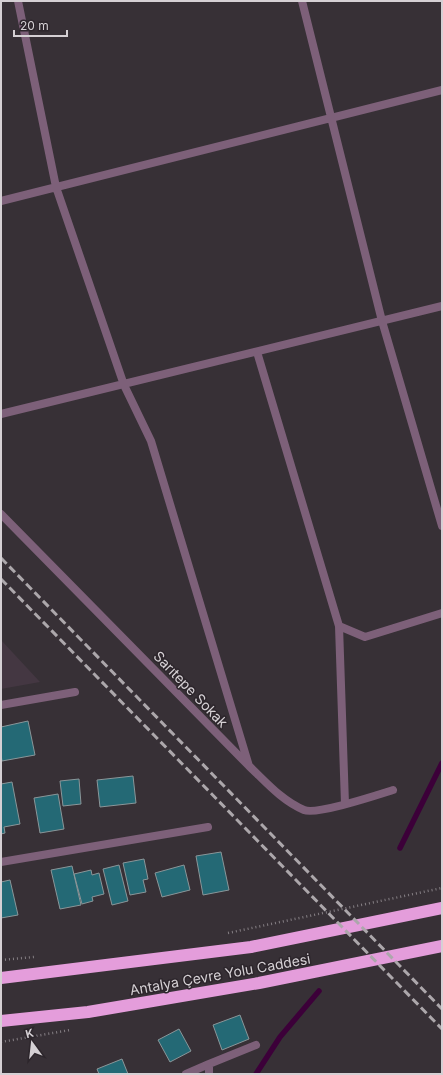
<svg xmlns="http://www.w3.org/2000/svg" width="443" height="1075" font-family="Inter,sans-serif">
<rect width="100%" height="100%" fill="#373036"/>
<!-- built -->
<path fill="#443742" d="M1,640L40,682L1,689Z"/>
<g fill="none" stroke-linecap="round" stroke-linejoin="round">
<!-- stream -->
<path stroke="#3c0039" stroke-width="5.5" d="M400,848L442,763
M256,1074L280,1037L319,991"/>
</g>
<!-- building -->
<path fill="#246975" stroke="#8a9699" d="M28,721L35,755L2,761L1,755V727Z
M133,776L136,803L100,807L97,780Z
M79,779L81,804L63,806L60,781Z
M12,782L20,824L4,827L5,833L1,834V784Z
M58,794L64,829L40,833L34,798Z
M221,852L229,890L203,895L196,856Z
M144,859L148,879L143,880L146,892L130,895L123,863Z
M119,865L128,901L112,905L103,869Z
M184,865L190,890L162,897L155,873Z
M72,866L81,905L60,909L51,870Z
M91,870L92,875L99,873L104,894L92,897L93,901L82,904L74,874Z
M10,880L18,915L1,918V882Z
M240,1015L249,1039L222,1050L213,1025Z
M179,1029L191,1051L170,1062L158,1040Z
M122,1059L128,1074H99L97,1069Z"/>
<g fill="none" stroke-linecap="round" stroke-linejoin="round">
<!-- path -->
<path stroke="#857f84" stroke-width="2.5" stroke-dasharray="1 3" stroke-linecap="butt" d="M228,933L442,888
M1,960L34,957
M1,1042L70,1030"/>
<!-- street -->
<path stroke="#7d6079" stroke-width="8" d="M18,1L56,187L124,385L151,441L249,766
M302,1L382,321L442,526
M1,201L442,90
M257,352L339,626L365,637L442,613
M1,414L442,306
M1,514L249,766C265,781 282,801 304,810C317,815 377,795 393,790
M339,626L345,804
M1,705L75,692
M1,862L208,827
M209,1064L256,1045
M186,1074L209,1064V1074"/>
<!-- highway -->
<path stroke="#e49ddb" stroke-width="12" d="M1,978L251,947L442,908
M1,1021L88,1012L259,983L442,946"/>
<!-- rail -->
<path stroke="#aca7ab" stroke-width="3" stroke-dasharray="8 4" stroke-linecap="butt" d="M1,558L442,1009
M1,579L442,1029"/>
</g>
<g text-anchor="middle" dominant-baseline="central" stroke-width="3" stroke-linejoin="round" paint-order="stroke">
<!-- street labels -->
<g font-size="14" fill="#d5d0d4" stroke="#2d262c">
<text transform="translate(191 689) rotate(46)">Sarıtepe Sokak</text>
<text transform="translate(220 974) rotate(-10)">Antalya Çevre Yolu Caddesi</text>
</g>
</g>
<!-- border -->
<rect width="443" height="1075" fill="none" stroke="#d5d0d4" stroke-width="4"/>
<!-- north arrow -->
<g transform="translate(32 1043) rotate(345)" stroke="#2d262c" stroke-width="3" paint-order="stroke">
<path d="M0-3L7 15L0 10L-7 15Z" fill="#d5d0d4"/>
<text y="-6" font-size="11" font-weight="bold" text-anchor="middle" fill="#d5d0d4">K</text>
</g>
<!-- scale -->
<path d="M14 30v6h53v-6" fill="none" stroke="#d5d0d4" stroke-width="2"/>
<text x="20" y="30" font-size="12" fill="#d5d0d4" stroke="#2d262c" stroke-width="3" paint-order="stroke">20 m</text>
</svg>
